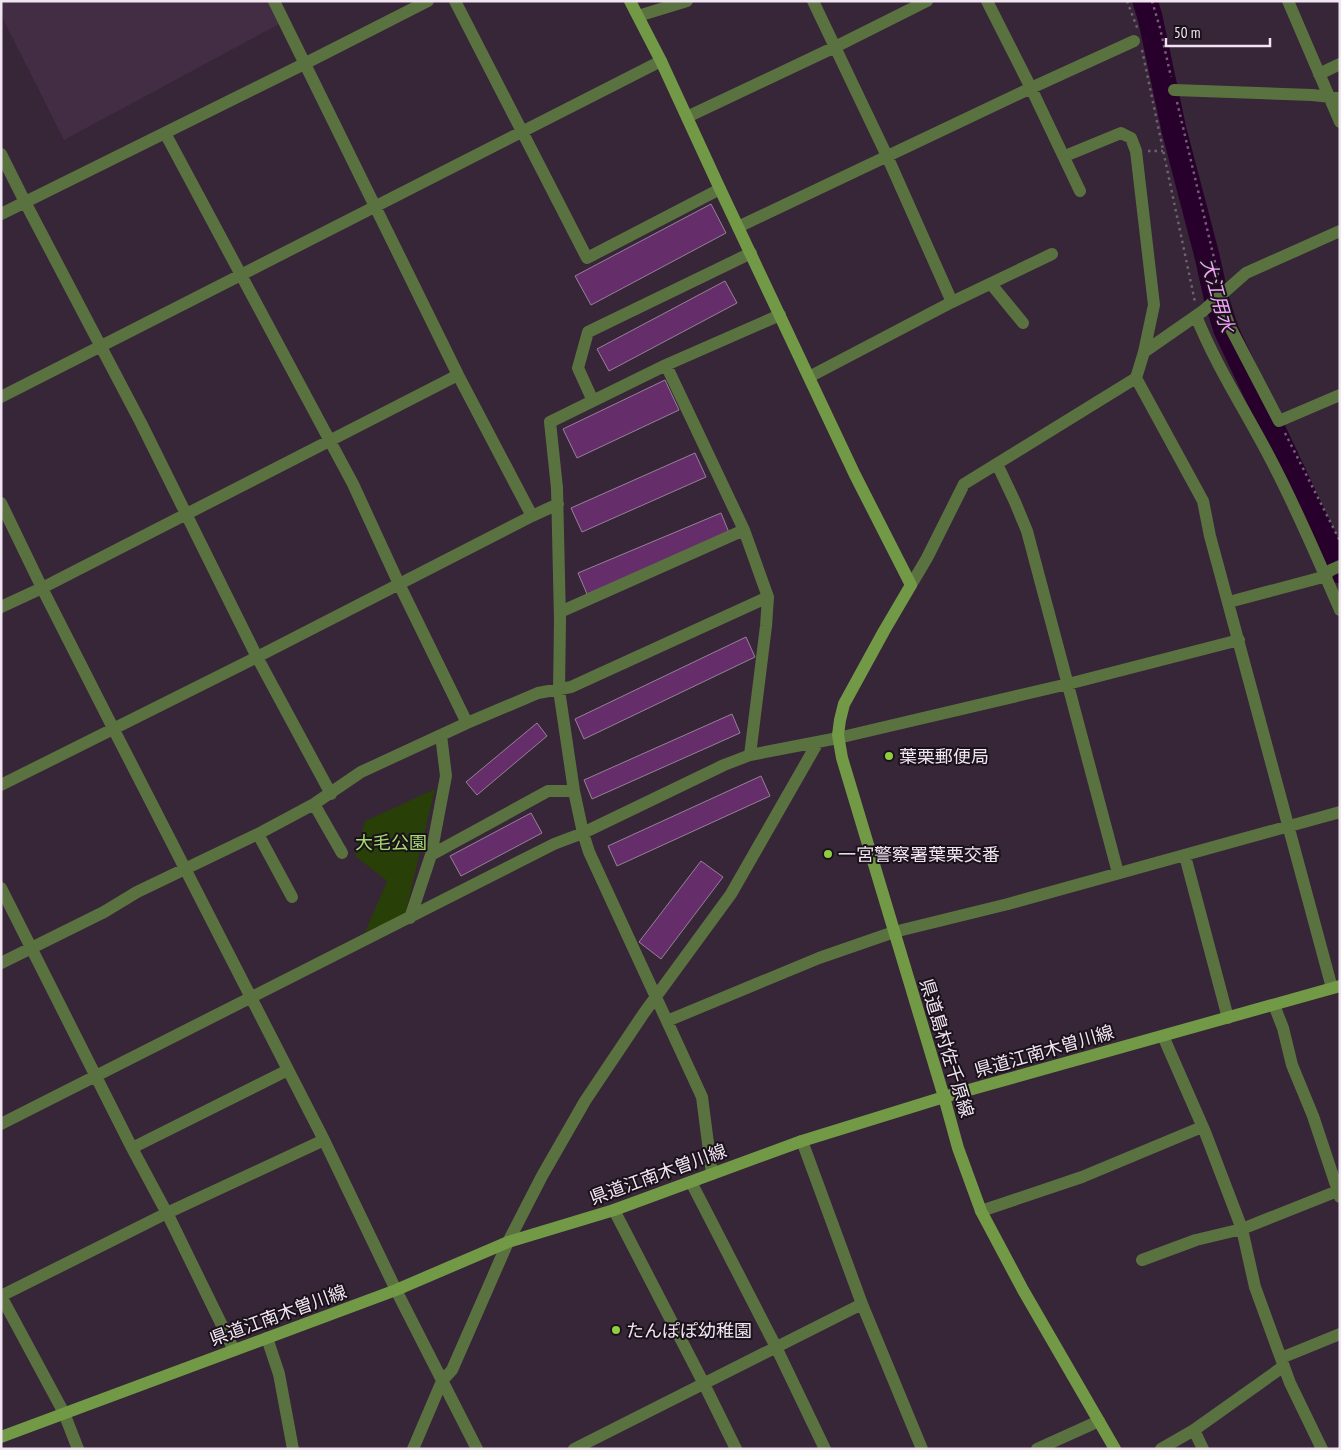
<svg xmlns="http://www.w3.org/2000/svg" width="1341" height="1450" font-family="'PT Sans Narrow','Noto Sans JP',sans-serif">
<rect width="100%" height="100%" fill="#372538"/>
<!-- built -->
<path fill="#432d45" d="M1,1H270L281,23L64,140L1,15Z"/>
<!-- green -->
<path fill="#283f07" d="M435,789L405,915L365,932L387,881L355,856L365,821Z"/>
<g fill="none" stroke-linecap="round" stroke-linejoin="round">
<!-- river -->
<path stroke="#28002c" stroke-width="25" d="M1145,1L1150,17L1174,130L1207,256L1217,301L1226,330L1340,571"/>
</g>
<!-- building -->
<path fill="#652e6b" stroke="#968198" d="M711,204L726,233L591,305L575,276Z
M725,281L737,303L609,371L597,349Z
M665,380L679,410L577,458L563,429Z
M695,453L706,477L582,532L571,508Z
M721,513L730,535L587,594L578,573Z
M746,637L755,657L584,739L575,719Z
M732,714L740,733L592,799L584,780Z
M537,723L547,736L477,795L466,782Z
M761,776L770,796L617,866L608,846Z
M531,813L542,833L461,876L450,856Z
M701,861L723,877L661,959L639,942Z"/>
<g fill="none" stroke-linecap="round" stroke-linejoin="round">
<!-- path -->
<path stroke="#706071" stroke-width="2.5" stroke-dasharray="2.5 4" stroke-linecap="butt" d="M1127,1L1138,30
M1152,1L1160,28L1171,77
M1142,50L1195,302
M1177,102L1219,279
M1148,151H1163
M1285,433L1340,541"/>
<!-- street -->
<path stroke="#597240" stroke-width="12" d="M274,1L458,375L532,516
M455,1L587,258L720,189
M813,1L887,156L952,302
M987,1L1031,88L1080,191
M1288,1L1340,122
M638,16L687,1
M1319,74L1340,64
M1174,90L1312,95L1340,98
M687,117L835,47L927,1
M165,133L353,484L399,584L467,723
M1,154L25,202L141,423L257,657L331,794
M1065,156L1121,133L1131,138L1136,151L1154,305L1144,352L1136,378L1203,501L1210,536L1332,988
M1,214L304,64L428,1
M738,227L1031,88L1134,41
M991,284L1023,323
M1221,295L1222,306L1230,327L1279,421L1340,395
M1196,316C1216,366 1245,410 1270,458C1296,507 1318,559 1340,610
M1144,352L1203,311L1246,273L1340,231
M666,365L550,422L557,488L560,620L559,690L574,791L583,833L589,852L702,1097L712,1174
M809,377L952,302L1052,254
M1,397L661,61
M593,401L578,368L588,332L751,253
M997,464L1015,502L1027,531L1118,873
M1,503L42,588L113,728L324,1140L396,1290L477,1449
M911,585L927,558L964,484L1136,378
M1229,602L1323,577L1331,570L1340,566
M1,607L42,588L458,375
M560,612L744,530
M750,755L766,626L768,597L744,530L666,365L780,315
M1,785L257,657L532,516L558,504
M314,804L342,853
M258,834L292,897
M431,855L548,791H574
M1185,856L1228,1018
M1,888L132,1148L170,1219L234,1350
M410,918L431,855L446,776L441,735
M1,963L104,912L137,892L258,834L314,804L361,772L467,723L538,693L571,687L768,597
M1274,1005L1283,1028L1292,1065L1313,1116L1340,1197
M667,1021L819,958L894,932L1008,904L1340,812
M1163,1036L1205,1132L1242,1229L1255,1287L1290,1383L1322,1449
M1,1124L554,844L583,833L724,765L750,755L838,738L1068,684L1239,640
M802,1141L862,1304L922,1449
M132,1148L288,1070
M691,1182L776,1347L825,1449
M614,1210L704,1384L736,1449
M981,1211L1082,1177L1202,1127
M1142,1260L1196,1240L1242,1229L1340,1190
M1,1296L167,1213L324,1140
M1,1296L64,1413L78,1449
M267,1338L279,1374L293,1449
M1281,1358L1340,1334
M1194,1430L1203,1449
M413,1449L442,1381L452,1370L508,1242L542,1176L585,1101L644,1013L731,894L818,742
M574,1449L862,1304
M1037,1449L1099,1421
M1161,1449L1194,1430L1284,1366"/>
<!-- secondary -->
<path stroke="#719946" stroke-width="12" d="M630,1L661,61L720,189L855,475L911,585L884,631L844,704L840,720L838,735L842,758L944,1097L958,1148L981,1211L1023,1290L1115,1449
M1,1437L396,1290L508,1242L614,1210L802,1141L944,1097L1340,986"/>
</g>
<!-- markers -->
<g fill="#90cd41" stroke="#1a121a" stroke-width="2">
<circle cx="889" cy="756" r="5"/>
<circle cx="828" cy="854" r="5"/>
<circle cx="616" cy="1330" r="5"/>
</g>
<g text-anchor="middle" dominant-baseline="central" stroke-width="4" stroke-linejoin="round" paint-order="stroke">
<!-- poi labels -->
<g font-size="18" fill="#f1e5f2" stroke="#1a121a" text-anchor="start">
<text x="899" y="756">葉栗郵便局</text>
<text x="838" y="854">一宮警察署葉栗交番</text>
<text x="626" y="1330">たんぽぽ幼稚園</text>
</g>
<!-- park labels -->
<g font-size="18" fill="#a7db70" stroke="#1a121a">
<text x="391" y="842">大毛公園</text>
</g>
<!-- street labels -->
<g font-size="18" fill="#f1e5f2" stroke="#1a121a">
<text transform="translate(947 1048) rotate(73)">県道島村佐千原線</text>
<text transform="translate(1044 1051) rotate(-16)">県道江南木曽川線</text>
<text transform="translate(658 1174) rotate(-20)">県道江南木曽川線</text>
<text transform="translate(278 1315) rotate(-20)">県道江南木曽川線</text>
</g>
<!-- water labels -->
<g font-size="19" font-style="italic" fill="#f5a4fd" stroke="#1a121a">
<text transform="translate(1218 295) rotate(74)">大江用水</text>
</g>
</g>
<!-- border -->
<rect width="1341" height="1450" fill="none" stroke="#f1e5f2" stroke-width="5"/>
<!-- scale -->
<path d="M1166 38v8h104v-8" fill="none" stroke="#f1e5f2" stroke-width="2.5"/>
<text x="1174" y="38" font-size="15" fill="#f1e5f2" stroke="#1a121a" stroke-width="4" paint-order="stroke">50 m</text>
</svg>
